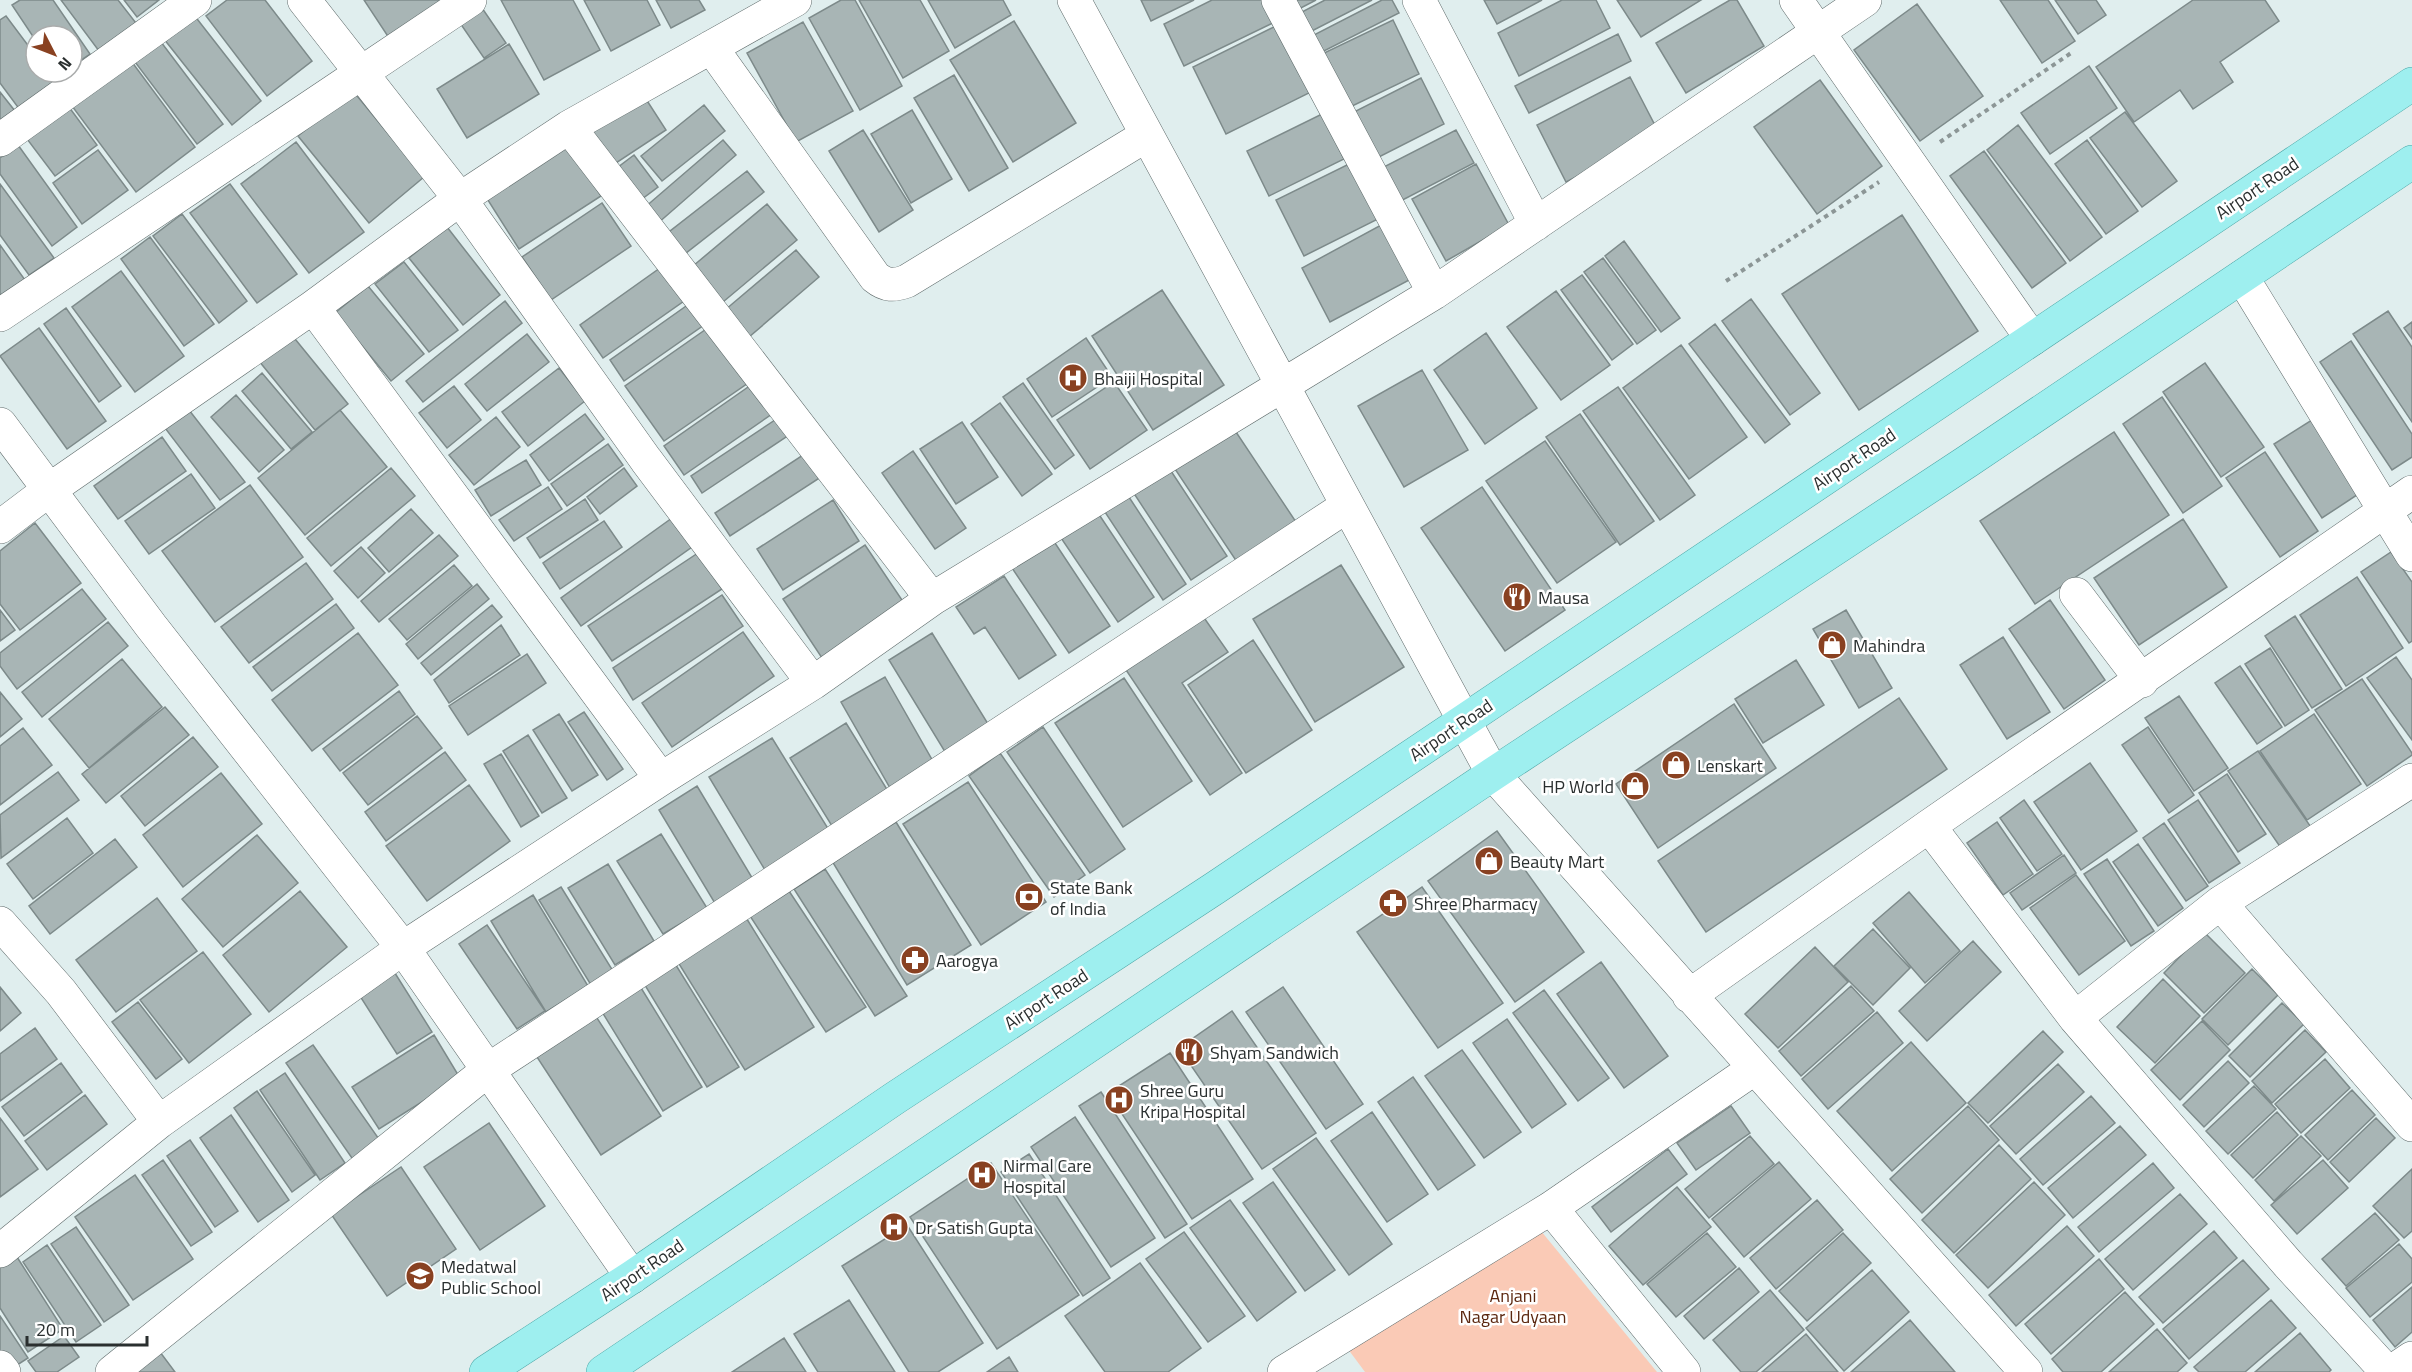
<svg xmlns="http://www.w3.org/2000/svg" width="2412" height="1372" font-family="'Titillium Web',sans-serif">
<rect width="100%" height="100%" fill="#e0eeee"/>
<!-- green -->
<path fill="#facab6" d="M1527,1214L1657,1372H1365L1342,1341Z"/>
<!-- building -->
<path fill="#a8b5b5" stroke="#7d8a8a" stroke-width="1.5" d="M20,0H53L90,54L72,66V36H36V41L12,5Z
M61,0H118L136,23L99,51Z
M124,0H159L137,17Z
M227,0H265L312,61L267,96L206,16Z
M364,0H459L393,44Z
M501,0H573L600,50L544,80Z
M584,0H647L660,25L611,51Z
M656,0H699L705,10L671,28Z
M841,0H855L902,86L860,110L809,18Z
M859,0H920L949,51L903,78Z
M928,0H1003L1011,15L955,48Z
M1141,0H1194L1151,21Z
M1212,0H1275L1283,18L1184,66L1164,24Z
M1292,0H1316L1297,10Z
M1325,0H1372L1308,33L1298,14Z
M1382,0H1392L1399,13L1316,55L1308,38Z
M1484,0H1542L1497,24Z
M1562,0H1596L1610,28L1519,76L1498,33Z
M1617,0H1701L1641,37Z
M1730,0H1737L1764,46L1686,93L1656,43Z
M2000,0H2048L2075,41L2042,63Z
M2055,0H2096L2106,15L2078,34Z
M2193,0H2265L2279,21L2220,62L2233,82L2193,109L2180,90L2134,122L2096,67Z
M1917,4L1983,96L1920,141L1854,50Z
M482,8L506,43L484,58L460,23Z
M194,15L261,101L232,125L164,39Z
M6,16L36,56V72H48L57,83L20,110L0,83V20Z
M1393,20L1419,74L1348,108L1322,54Z
M1014,21L1076,123L1013,162L950,60Z
M803,22L853,111L796,142L747,53Z
M1284,22L1317,89L1226,134L1193,67Z
M1618,34L1631,61L1529,113L1515,86Z
M161,42L223,124L197,144L135,62Z
M509,44L539,94L467,138L437,89Z
M126,54L195,147L136,192L66,98Z
M2089,66L2117,108L2050,154L2021,113Z
M954,75L1008,168L969,191L914,98Z
M1630,77L1660,135L1566,182L1537,125Z
M1421,78L1444,124L1371,161L1348,115Z
M1820,80L1882,166L1817,214L1754,127Z
M353,91L424,177L369,223L298,136Z
M0,92L15,111L0,123Z
M644,96L666,130L613,165L591,132Z
M66,103L97,145L55,176L24,135Z
M704,105L725,131L662,181L641,156Z
M912,110L952,179L911,203L871,134Z
M2125,112L2177,181L2142,207L2090,138Z
M1322,114L1344,159L1269,196L1247,151Z
M2018,125L2102,237L2070,261L1987,150Z
M863,130L913,210L879,232L829,151Z
M1456,130L1474,163L1391,206L1374,172Z
M723,140L736,155L657,224L644,208Z
M2087,140L2138,211L2106,234L2055,164Z
M296,142L364,232L309,273L241,184Z
M18,145L77,227L52,246L0,174V158Z
M568,145L601,196L519,249L486,197Z
M98,150L128,190L82,224L53,183Z
M1984,151L2066,263L2032,288L1950,176Z
M634,155L658,187L638,202L613,171Z
M1353,162L1380,218L1304,256L1276,200Z
M1476,164L1509,225L1446,261L1412,199Z
M747,171L764,192L681,257L665,235Z
M0,184L54,258L29,275L0,235Z
M230,184L297,274L257,303L190,213Z
M602,203L631,246L551,300L522,257Z
M767,204L797,240L717,307L687,271Z
M182,214L247,301L219,323L153,236Z
M1902,215L1978,331L1859,410L1782,294Z
M1383,224L1413,278L1330,322L1302,268Z
M447,227L500,295L463,325L409,258Z
M150,237L214,324L184,346L121,259Z
M1624,241L1680,318L1661,332L1605,256Z
M0,245L25,280L0,296Z
M796,250L819,277L749,337L725,310Z
M1603,258L1656,330L1637,344L1584,272Z
M404,262L458,330L429,352L375,284Z
M660,268L684,301L603,358L580,325Z
M121,271L184,356L135,392L72,307Z
M1582,275L1633,344L1612,360L1561,290Z
M368,286L424,354L391,381L335,313Z
M1162,290L1224,385L1153,430L1092,336Z
M1556,291L1610,365L1561,400L1507,327Z
M1751,299L1820,393L1790,415L1722,321Z
M505,301L522,323L423,402L406,381Z
M689,304L704,325L624,381L610,360Z
M66,308L121,386L99,402L44,324Z
M2388,311L2412,347V422L2353,334Z
M2412,322V339L2404,328Z
M1715,324L1790,424L1765,443L1689,344Z
M712,325L751,381L664,441L625,386Z
M39,328L106,421L67,449L0,356Z
M1486,333L1537,408L1485,444L1434,370Z
M291,334L348,404L315,430L259,361Z
M527,334L549,362L487,411L465,384Z
M1086,338L1112,377L1052,417L1027,379Z
M2351,341L2412,434V457L2392,470L2320,362Z
M1681,345L1747,437L1689,479L1623,388Z
M2205,363L2264,447L2221,477L2163,392Z
M559,368L585,401L528,446L502,412Z
M1422,370L1468,450L1404,487L1358,406Z
M262,373L312,432L291,449L242,391Z
M1114,382L1147,430L1090,469L1057,420Z
M1023,383L1074,455L1055,469L1003,397Z
M751,385L772,414L684,475L664,446Z
M454,386L481,420L447,448L419,413Z
M1618,387L1695,495L1660,520L1583,411Z
M236,395L284,450L259,472L211,417Z
M2162,397L2222,486L2183,513L2123,424Z
M1000,403L1052,474L1022,496L971,424Z
M189,410L245,482L220,500L165,428Z
M340,410L387,467L305,535L258,478Z
M585,414L604,439L549,481L530,455Z
M1580,414L1654,521L1620,545L1546,437Z
M781,416L792,433L702,493L691,476Z
M496,417L520,447L474,485L449,455Z
M2315,418L2363,491L2322,518L2274,444Z
M962,422L998,477L956,504L920,449Z
M1234,429L1298,525L1239,565L1175,469Z
M2114,432L2169,515L2035,604L1980,521Z
M162,437L186,471L118,519L94,486Z
M1545,441L1616,542L1557,583L1486,481Z
M608,444L623,465L567,506L551,484Z
M913,451L966,528L935,549L882,473Z
M2265,452L2318,531L2280,557L2226,478Z
M806,453L821,477L730,536L715,513Z
M526,460L541,485L491,516L475,490Z
M391,468L415,496L331,566L307,538Z
M624,468L637,486L600,514L587,497Z
M1169,468L1227,556L1191,580L1133,492Z
M191,474L215,508L149,554L125,521Z
M250,485L303,557L215,622L162,551Z
M548,487L562,509L514,541L499,520Z
M1482,487L1565,610L1505,651L1421,528Z
M1125,491L1186,584L1163,600L1101,506Z
M585,499L598,520L540,558L527,538Z
M833,500L859,541L783,590L757,549Z
M411,509L433,533L389,572L368,548Z
M1096,510L1154,597L1118,622L1059,535Z
M672,518L692,547L581,626L561,598Z
M2183,519L2227,587L2139,645L2094,578Z
M604,521L622,547L560,589L543,563Z
M35,523L81,583L20,630L0,604V551Z
M439,535L458,556L379,622L361,601Z
M1051,537L1110,626L1069,653L1010,565Z
M865,545L904,603L822,658L783,599Z
M361,547L385,573L358,598L334,571Z
M2391,552L2412,582V641L2409,643L2361,572Z
M698,553L722,589L612,661L588,626Z
M306,563L333,599L249,663L221,627Z
M454,565L472,586L407,640L389,619Z
M1341,565L1404,667L1315,722L1253,619Z
M1004,576L1056,655L1019,679L985,627L974,634L956,607Z
M2357,577L2403,648L2346,686L2300,615Z
M477,584L489,599L418,659L406,644Z
M82,589L106,619L17,689L0,666V653Z
M722,595L743,626L633,700L613,668Z
M2050,600L2105,680L2064,709L2009,629Z
M336,604L354,628L272,691L253,667Z
M492,605L502,617L431,675L421,663Z
M0,610L15,630L0,641Z
M1846,610L1892,688L1859,708L1813,629Z
M1200,612L1228,652L1182,683L1242,773L1210,795L1122,664Z
M2295,616L2342,689L2312,708L2265,636Z
M108,622L128,646L42,717L22,692Z
M501,625L520,655L449,703L434,680Z
M743,632L774,676L672,747L642,703Z
M358,633L398,685L312,751L272,700Z
M932,633L993,732L950,760L889,660Z
M2003,637L2050,712L2007,739L1960,665Z
M1253,640L1312,730L1246,773L1188,685Z
M2270,648L2309,710L2285,726L2245,664Z
M527,654L546,683L468,735L449,706Z
M2396,657L2412,680V740L2367,678Z
M122,659L162,707L89,768L49,719Z
M1796,660L1824,705L1763,743L1735,699Z
M2240,666L2282,727L2257,744L2215,683Z
M885,677L938,770L894,795L841,702Z
M1124,678L1192,781L1123,827L1055,723Z
M2362,679L2412,753V755L2367,786L2315,710Z
M399,691L415,714L340,771L323,749Z
M0,692L22,719L0,737Z
M2179,696L2228,768L2194,791L2145,718Z
M1899,698L1947,769L1706,932L1658,861Z
M1734,704L1776,768L1658,848L1616,784Z
M165,707L189,735L106,803L82,774Z
M584,712L623,769L607,780L568,722Z
M559,714L598,775L572,791L533,730Z
M2314,714L2361,784L2307,820L2260,751Z
M417,716L442,748L368,805L343,773Z
M846,723L888,791L832,826L790,758Z
M1043,727L1125,849L1090,873L1007,752Z
M2148,727L2194,795L2169,813L2122,745Z
M23,728L52,765L0,805V746Z
M528,735L567,798L542,813L503,751Z
M193,737L218,767L145,826L121,796Z
M772,738L832,835L768,875L709,777Z
M2258,751L2313,830L2283,851L2228,771Z
M445,752L466,780L386,841L365,812Z
M1000,753L1085,875L1054,897L969,776Z
M501,754L539,816L521,827L484,764Z
M2090,763L2137,831L2081,870L2034,802Z
M58,772L79,800L1,858L0,815Z
M221,773L262,824L183,887L143,835Z
M2227,774L2266,834L2238,852L2199,793Z
M968,782L1046,902L981,945L903,824Z
M469,785L510,841L427,901L386,846Z
M697,786L754,881L716,905L659,810Z
M2024,800L2062,854L2037,871L2000,818Z
M2198,800L2240,863L2209,883L2168,820Z
M67,818L93,853L33,899L7,864Z
M896,822L971,945L907,985L832,861Z
M1997,822L2033,874L2003,895L1967,843Z
M2164,823L2208,886L2186,901L2143,838Z
M1497,831L1584,952L1515,1002L1428,881Z
M661,834L707,908L663,934L617,861Z
M257,835L298,883L223,947L182,899Z
M115,839L137,867L50,934L29,906Z
M2138,844L2183,908L2158,926L2113,862Z
M2064,855L2076,873L2022,910L2010,893Z
M2107,859L2154,931L2131,946L2084,874Z
M608,864L654,941L615,965L568,888Z
M825,869L907,996L875,1016L794,889Z
M2076,875L2125,941L2079,975L2030,908Z
M561,887L613,971L591,985L539,900Z
M1422,887L1503,1003L1438,1048L1357,932Z
M300,891L347,947L269,1012L223,955Z
M789,891L866,1007L826,1032L750,916Z
M1909,892L1960,951L1925,983L1873,923Z
M533,895L588,986L546,1012L491,921Z
M157,898L197,951L116,1012L76,960Z
M745,916L814,1027L745,1070L676,959Z
M487,925L545,1011L517,1029L459,944Z
M1873,929L1910,968L1873,1005L1834,966Z
M2204,932L2245,973L2204,1013L2164,973Z
M1973,941L2001,972L1927,1041L1899,1011Z
M1815,947L1848,982L1778,1048L1745,1014Z
M203,952L251,1014L189,1063L140,1000Z
M674,962L739,1067L707,1087L643,982Z
M1601,962L1668,1056L1624,1088L1557,994Z
M2252,969L2278,995L2228,1045L2202,1019Z
M393,970L432,1032L397,1054L358,993Z
M2163,979L2200,1016L2155,1063L2117,1027Z
M638,983L702,1087L663,1111L599,1007Z
M1851,986L1874,1011L1801,1076L1779,1051Z
M0,987L21,1013L0,1031Z
M1283,987L1363,1104L1326,1129L1246,1012Z
M1544,990L1609,1078L1578,1101L1513,1013Z
M138,1002L182,1059L156,1079L112,1022Z
M2282,1003L2304,1024L2250,1077L2229,1056Z
M1232,1011L1316,1133L1262,1169L1179,1048Z
M1877,1012L1903,1043L1828,1109L1802,1079Z
M595,1015L661,1116L601,1155L535,1054Z
M1507,1019L1566,1104L1532,1128L1473,1043Z
M2202,1021L2230,1050L2180,1100L2151,1070Z
M35,1028L57,1059L0,1101V1054Z
M2305,1030L2326,1052L2272,1103L2252,1081Z
M2043,1031L2063,1052L1988,1123L1968,1103Z
M434,1035L460,1078L379,1129L352,1087Z
M1911,1042L1966,1103L1892,1171L1837,1111Z
M313,1045L381,1142L354,1161L286,1063Z
M1462,1050L1521,1132L1484,1158L1425,1076Z
M1170,1053L1253,1179L1192,1219L1108,1093Z
M2325,1059L2350,1088L2301,1133L2275,1104Z
M2228,1061L2249,1083L2204,1127L2183,1105Z
M61,1063L82,1092L24,1136L2,1107Z
M2058,1064L2084,1092L2016,1154L1990,1126Z
M285,1073L345,1163L320,1180L260,1090Z
M1413,1077L1475,1165L1438,1190L1378,1102Z
M2254,1086L2276,1109L2228,1154L2206,1131Z
M2352,1090L2375,1115L2328,1160L2305,1135Z
M257,1091L315,1175L292,1192L234,1108Z
M1101,1092L1187,1224L1165,1238L1079,1106Z
M85,1095L107,1124L47,1170L25,1141Z
M2091,1096L2115,1123L2043,1185L2020,1159Z
M1731,1106L1750,1133L1696,1170L1677,1143Z
M1968,1106L1999,1140L1922,1213L1890,1179Z
M1372,1112L1428,1194L1387,1222L1331,1141Z
M2277,1112L2298,1135L2253,1178L2231,1155Z
M231,1115L289,1200L258,1222L200,1138Z
M1075,1117L1155,1238L1111,1267L1031,1147Z
M0,1118L38,1169L0,1197Z
M2376,1118L2395,1138L2349,1182L2330,1162Z
M489,1123L545,1206L480,1250L424,1167Z
M2120,1126L2146,1155L2073,1218L2048,1188Z
M1750,1136L1774,1164L1709,1218L1685,1189Z
M2301,1136L2321,1156L2274,1201L2255,1180Z
M1316,1138L1392,1244L1349,1275L1273,1169Z
M190,1140L238,1211L215,1227L167,1156Z
M1999,1145L2031,1179L1954,1253L1922,1220Z
M1668,1149L1687,1174L1611,1232L1592,1207Z
M1029,1154L1110,1278L1083,1296L1001,1172Z
M163,1160L212,1232L191,1246L142,1175Z
M2323,1160L2348,1188L2297,1234L2271,1205Z
M1779,1162L1811,1199L1744,1257L1712,1219Z
M991,1163L1079,1295L997,1349L910,1217Z
M2153,1163L2174,1188L2099,1252L2078,1227Z
M401,1167L456,1249L387,1296L331,1214Z
M2412,1169V1231L2404,1238L2373,1206Z
M135,1175L193,1259L133,1300L75,1217Z
M1273,1182L1335,1270L1305,1291L1243,1203Z
M2034,1182L2065,1215L1988,1288L1956,1255Z
M1677,1187L1711,1227L1643,1285L1609,1246Z
M2180,1194L2207,1224L2133,1290L2105,1259Z
M1230,1200L1296,1292L1257,1321L1190,1228Z
M1817,1200L1843,1230L1776,1289L1750,1258Z
M2375,1213L2399,1240L2346,1286L2322,1259Z
M907,1225L983,1343L938,1372H909L842,1266Z
M2067,1226L2094,1256L2016,1326L1989,1295Z
M76,1227L129,1305L104,1322L51,1244Z
M2214,1231L2237,1258L2163,1323L2139,1297Z
M1184,1232L1245,1316L1208,1342L1146,1259Z
M1707,1233L1736,1267L1676,1317L1647,1284Z
M1843,1233L1871,1263L1807,1321L1779,1291Z
M2399,1244L2412,1259V1282L2370,1317L2346,1288Z
M47,1245L101,1325L76,1342L23,1262Z
M17,1257L63,1329L28,1352L0,1308V1268Z
M2099,1259L2124,1289L2051,1354L2025,1324Z
M2243,1260L2269,1289L2189,1359L2163,1329Z
M1140,1263L1201,1348L1168,1372H1105L1065,1316Z
M1739,1268L1759,1292L1704,1339L1684,1316Z
M1872,1270L1909,1312L1844,1371L1806,1328Z
M2412,1287V1332L2395,1347L2373,1320Z
M1770,1290L1804,1330L1756,1372H1741L1713,1340Z
M2125,1292L2154,1324L2101,1372H2063L2052,1359Z
M849,1300L895,1372H818L794,1334Z
M2271,1300L2296,1328L2245,1372H2199L2194,1367Z
M0,1316L28,1358L11,1369L0,1353Z
M1910,1320L1955,1372H1851Z
M2157,1329L2187,1363L2177,1372H2109Z
M2300,1333L2331,1370L2329,1372H2255Z
M1806,1334L1838,1372H1762Z
M64,1336L79,1357L57,1372H36L28,1361Z
M784,1338L806,1372H732Z
M160,1352L175,1372H133Z
M1009,1357L1018,1372H987Z"/>
<g fill="none" stroke-linecap="round" stroke-linejoin="round">
<!-- minor casing -->
<g stroke="#5f6b6b" stroke-width="34">
<path id="minor" d="M304,0L460,199L646,460L813,683
M1074,0L1493,774L2026,1372
M1278,0L1434,293
M1419,0L1536,224
M1796,0L2032,339
M711,47L875,277C886,286 894,286 907,281L1147,135
M569,127L932,599
M0,140L195,0
M2242,277L2412,555
M313,307L661,779
M0,315L470,0
M0,424L151,626L403,948L632,1277
M0,527L49,490L313,307L460,199L569,127L795,0
M2076,594L2142,681
M1929,826L2075,1018L2288,1264L2387,1372
M2220,903L2412,1125
M0,923L61,992L159,1122
M1689,996L1929,826L2412,492
M2075,1018L2220,903L2412,780
M1551,1208L1684,1372
M0,1251L159,1122L403,948L661,779L813,683L932,599L1434,293L1865,0
M0,1367L4,1372
M112,1372L488,1070L1347,506
M1284,1372L1551,1208L1755,1068
M2391,1372L2412,1358"/>
</g>
<!-- major casing -->
<g stroke="#4ba5a5" stroke-width="34">
<path id="major" d="M486,1372L632,1277L895,1098L1215,888L2412,84
M603,1372L1493,774L1968,461L2412,162"/>
</g>
<!-- path -->
<path stroke="#8c9696" stroke-width="4" stroke-dasharray="4.5 4.5" stroke-linecap="butt" d="M1940,142L2074,51
M1726,281L1879,182"/>
<!-- minor -->
<use href="#minor" stroke="#fff" stroke-width="33"/>
<!-- major -->
<use href="#major" stroke="#9eefef" stroke-width="33"/>
</g>
<!-- icons -->
<defs>
<g id="hospital-disc" transform="scale(1.5)"><circle r="9.5" fill="#894121" stroke="#fff"/><path d="M-5-5h3v3.5h4V-5h3V5h-3V1.5h-4V5h-3Z" fill="#fff"/></g>
<g id="restaurant-disc" transform="scale(1.5)"><circle r="9.5" fill="#894121" stroke="#fff"/><path d="M-5-6h1v4h1v-4h1v4h1v-4h1v5L-1.5 .5V6h-2V.5L-5-1ZM5-6V6H3V1.5H1.5Q1.5-4 5-6Z" fill="#fff"/></g>
<g id="shop-disc" transform="scale(1.5)"><circle r="9.5" fill="#894121" stroke="#fff"/><path d="M-5-2.5h2.3a2.7 3.5 0 0 1 5.4 0H5L5.5 6h-11ZM-1.5-2.5h3a1.5 2.3 0 0 0-3 0Z" fill="#fff"/></g>
<g id="bank-disc" transform="scale(1.5)"><circle r="9.5" fill="#894121" stroke="#fff"/><path d="M-6-4H6V4H-6ZM0-2.3a2.3 2.3 0 1 0 0 4.6a2.3 2.3 0 1 0 0-4.6Z" fill="#fff"/></g>
<g id="pharmacy-disc" transform="scale(1.5)"><circle r="9.5" fill="#894121" stroke="#fff"/><path d="M-2-6h4v4h4v4h-4v4h-4v-4h-4v-4h4Z" fill="#fff"/></g>
<g id="school-disc" transform="scale(1.5)"><circle r="9.5" fill="#894121" stroke="#fff"/><path d="M0-5L7-2L0 1L-7-2ZM-4 1L0 2.5L4 1V4Q0 6-4 4Z" fill="#fff"/></g>
</defs>
<g fill-rule="evenodd">
<use href="#hospital-disc" x="1073" y="378"/>
<use href="#restaurant-disc" x="1517" y="597"/>
<use href="#shop-disc" x="1832" y="645"/>
<use href="#shop-disc" x="1676" y="765"/>
<use href="#shop-disc" x="1635" y="786"/>
<use href="#shop-disc" x="1489" y="861"/>
<use href="#bank-disc" x="1029" y="897"/>
<use href="#pharmacy-disc" x="1393" y="903"/>
<use href="#pharmacy-disc" x="915" y="960"/>
<use href="#restaurant-disc" x="1189" y="1052"/>
<use href="#hospital-disc" x="1119" y="1100"/>
<use href="#hospital-disc" x="982" y="1175"/>
<use href="#hospital-disc" x="894" y="1227"/>
<use href="#school-disc" x="420" y="1276"/>
</g>
<g text-anchor="middle" dominant-baseline="central" stroke-width="5" stroke-linejoin="round" paint-order="stroke">
<!-- street labels -->
<g font-size="18" fill="#2a2f2f" stroke="#fff">
<text transform="translate(2257 188) rotate(-34)">Airport Road</text>
<text transform="translate(1854 459) rotate(-34)">Airport Road</text>
<text transform="translate(1451 730) rotate(-34)">Airport Road</text>
<text transform="translate(1046 999) rotate(-33)">Airport Road</text>
<text transform="translate(642 1270) rotate(-34)">Airport Road</text>
</g>
<!-- poi labels -->
<g font-size="18" fill="#2a2f2f" stroke="#fff" text-anchor="start">
<text x="1094" y="378">Bhaiji Hospital</text>
<text x="1538" y="597">Mausa</text>
<text x="1853" y="645">Mahindra</text>
<text x="1697" y="765">Lenskart</text>
<text x="1614" y="786" text-anchor="end">HP World</text>
<text x="1510" y="861">Beauty Mart</text>
<text x="1050" y="887">State Bank<tspan x="1050" dy="21">of India</tspan></text>
<text x="1414" y="903">Shree Pharmacy</text>
<text x="936" y="960">Aarogya</text>
<text x="1210" y="1052">Shyam Sandwich</text>
<text x="1140" y="1090">Shree Guru<tspan x="1140" dy="21">Kripa Hospital</tspan></text>
<text x="1003" y="1165">Nirmal Care<tspan x="1003" dy="21">Hospital</tspan></text>
<text x="915" y="1227">Dr Satish Gupta</text>
<text x="441" y="1266">Medatwal<tspan x="441" dy="21">Public School</tspan></text>
</g>
<!-- park labels -->
<g font-size="18" fill="#5b270f" stroke="#fff">
<text x="1513" y="1295">Anjani<tspan x="1513" dy="21">Nagar Udyaan</tspan></text>
</g>
</g>
<!-- north arrow -->
<g transform="translate(54 54) rotate(132)"><circle r="28" fill="#ffffff" stroke="#aaacac" stroke-width="1.5"/>
<path d="M0-4.5L10 22L0 15L-10 22Z" fill="#894121"/>
<text y="-9" font-size="16" font-weight="bold" text-anchor="middle" fill="#2a2f2f">N</text>
</g>
<!-- scale -->
<path d="M27 1336v9h120v-9" fill="none" stroke="#2a2f2f" stroke-width="3"/>
<text x="36" y="1336" font-size="18" fill="#2a2f2f" stroke="#ffffff" stroke-width="4.5" paint-order="stroke">20 m</text>
</svg>
